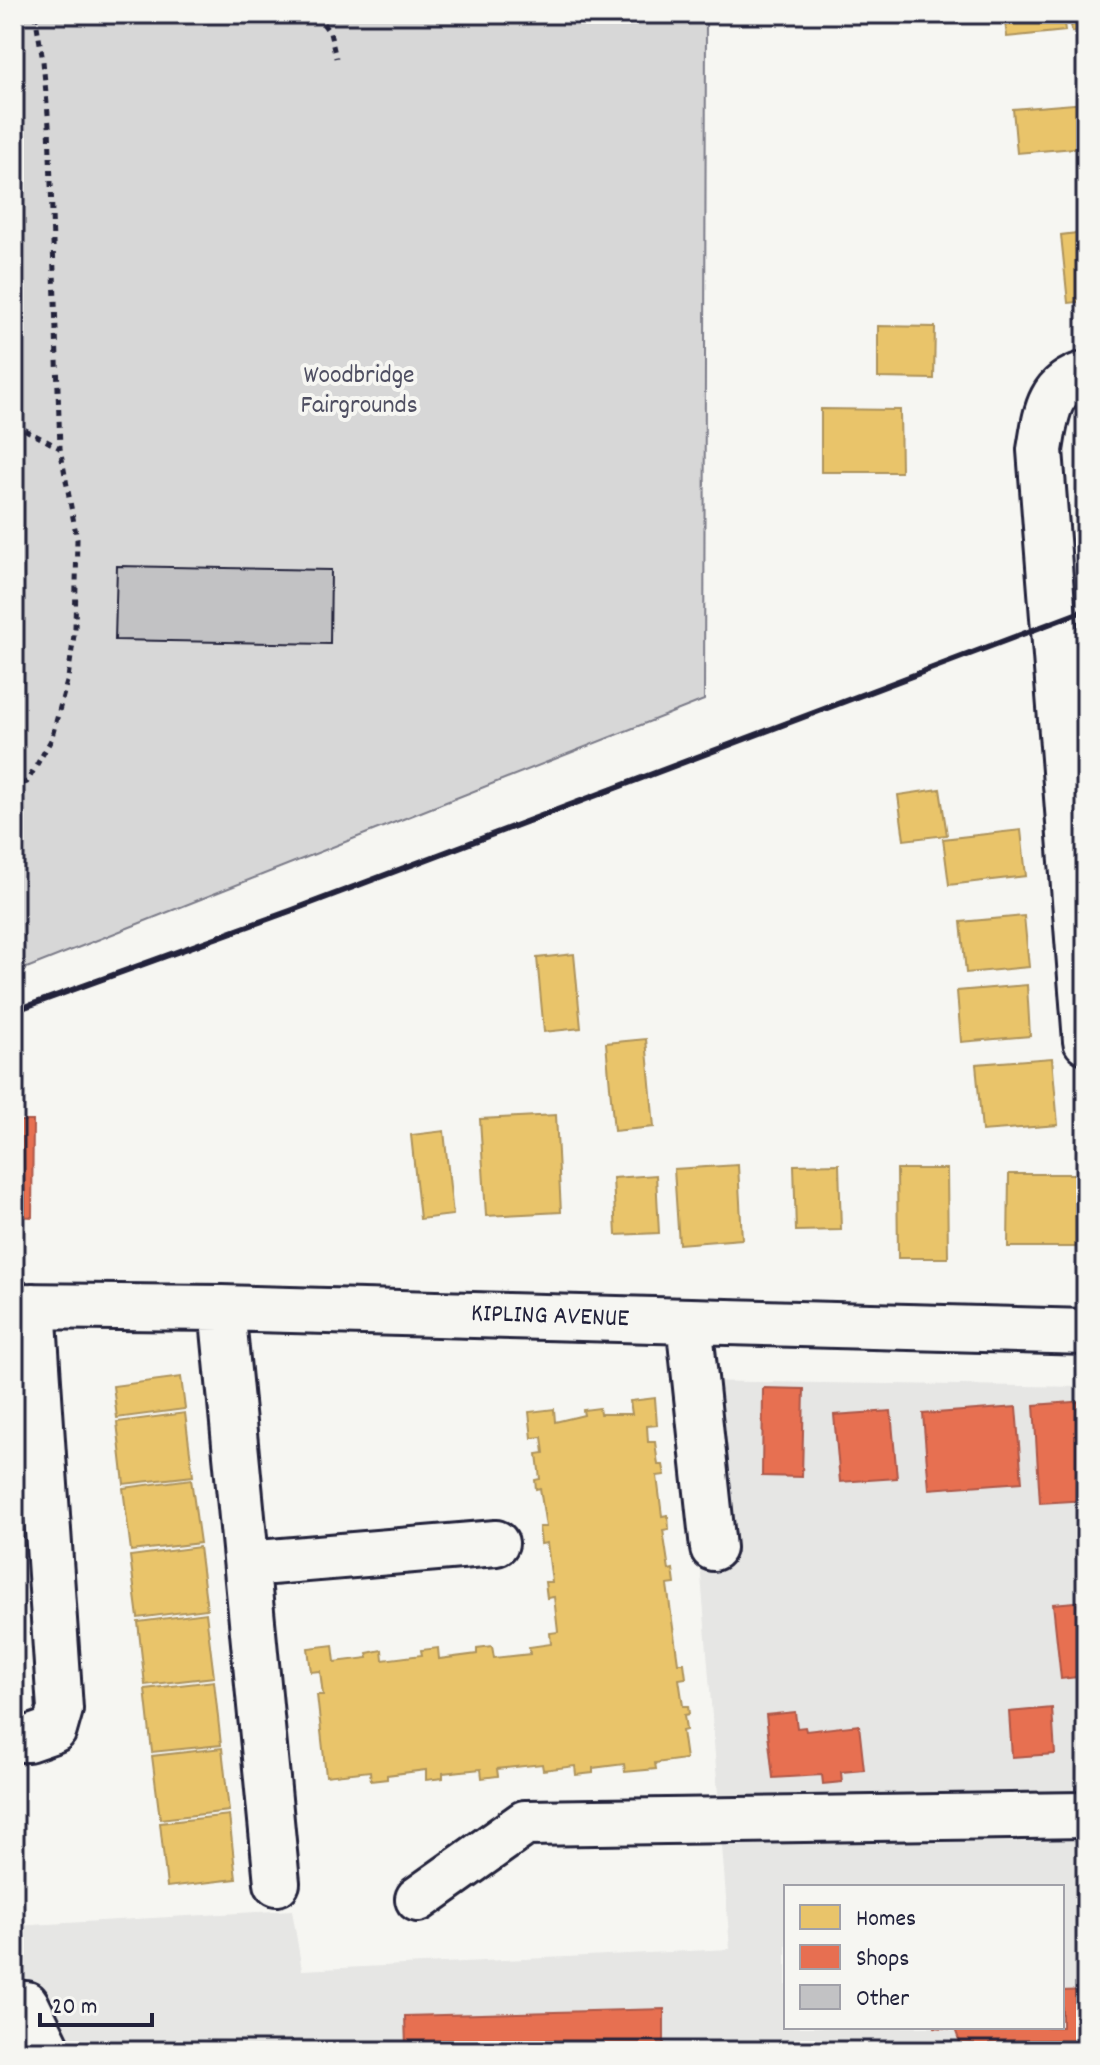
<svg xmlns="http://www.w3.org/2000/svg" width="1100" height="2065" font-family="Dekko,sans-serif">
<rect width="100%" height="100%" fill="#f6f6f2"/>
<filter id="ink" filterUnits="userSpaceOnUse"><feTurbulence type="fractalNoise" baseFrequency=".0125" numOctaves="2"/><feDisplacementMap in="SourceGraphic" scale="16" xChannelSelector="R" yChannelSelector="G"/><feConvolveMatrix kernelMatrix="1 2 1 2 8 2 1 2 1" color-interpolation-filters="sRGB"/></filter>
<g filter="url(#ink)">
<!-- built -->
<path fill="#e6e6e4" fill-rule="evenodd" d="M686,1381L1086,1387V2051H14V1926L292,1910L302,1970L730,1949ZM786,1887H1062V2027H786Z"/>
<!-- green -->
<path fill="#d7d7d7" stroke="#7c7c89" stroke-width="2" d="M14,14H706L704,700L14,973Z"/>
<!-- homes -->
<path fill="#e9c46a" stroke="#ad935c" stroke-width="2" d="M1004,14H1063L1065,31L1007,37Z
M1070,14H1086V30L1072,32Z
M1086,103V147L1017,153L1013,109Z
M1086,232V301L1068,303L1061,235Z
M878,326L935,327L934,379L878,378Z
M821,409L900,410L901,472H821Z
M940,789L947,835L904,840L898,795Z
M1021,830L1026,876L949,885L943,839Z
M1024,916L1029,967L966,973L961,922Z
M574,954L581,1028L544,1032L537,958Z
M1027,985L1030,1036L961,1042L957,991Z
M646,1039L654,1127L614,1131L606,1043Z
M1052,1058L1058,1125L982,1131L976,1064Z
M556,1115L561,1212L486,1216L480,1119Z
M444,1131L453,1215L420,1219L411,1135Z
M839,1164L841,1230L796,1231L794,1165Z
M738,1165L742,1239L679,1244L674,1169Z
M897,1169H947L948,1258H898Z
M1009,1174H1077L1076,1247H1008Z
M656,1175L659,1233L616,1235L613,1178Z
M181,1377L185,1409L117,1418L113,1386Z
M655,1398L657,1425L647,1426L648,1442H655L658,1465H663L665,1475L657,1476L662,1516L668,1515L669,1529L663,1530L669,1570L673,1569L675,1584L667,1585L678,1663H684L686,1678L679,1679L683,1706H688L689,1714L684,1715L686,1730L682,1731L686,1759L655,1763L656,1769L625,1772L624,1764L593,1768V1773L576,1775L575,1766L543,1770L542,1764L497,1769L498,1776L482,1778L481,1769L443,1773V1778L426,1780V1770L387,1775V1779L371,1781L370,1771L326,1776L317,1695H323L320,1671L311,1672L308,1648L333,1645L335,1662L368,1658L367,1653L382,1650L383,1660L422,1655L421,1650L438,1648L439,1659L477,1654V1648L492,1646L494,1658L530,1654L529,1647L551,1644L550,1633L558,1632L554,1597L547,1598L545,1582H552L547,1543L541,1544L539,1527H546L540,1488L536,1489L535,1480L540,1479L537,1454L544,1453L542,1437L532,1438L529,1412L554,1409L555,1422L584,1415L583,1410L599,1408L600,1414H632L630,1401Z
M185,1413L193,1476L124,1484L117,1422Z
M191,1479L200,1543L131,1551L123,1488Z
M199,1547L207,1609L138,1618L130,1556Z
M206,1613L214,1677L145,1685L138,1622Z
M214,1681L221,1745L152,1752L145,1689Z
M222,1748L229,1811L160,1819L152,1756Z
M229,1815L236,1879L167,1887L160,1823Z"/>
<!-- shops -->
<path fill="#e76f51" stroke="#ac584a" stroke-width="2" d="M14,1121H33L32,1217L14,1216Z
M763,1388L804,1389L802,1477L762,1476Z
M1086,1401V1500L1040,1503L1034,1405Z
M1016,1407L1022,1482L929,1489L923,1414Z
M891,1411L897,1478L840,1482L834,1415Z
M1086,1601V1676L1061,1679L1053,1604Z
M1052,1708L1055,1754L1012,1757L1009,1712Z
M795,1712L797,1728L805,1727L806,1731L859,1725L864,1770L841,1772L842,1782L823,1784L822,1775L773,1778L766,1715Z
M1086,1990V2051H998L962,2048L955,2029L934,2027H1062V1991Z
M664,2009V2045L615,2046L616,2051H370L406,2048L405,2016Z"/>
<!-- building -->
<path fill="#c2c2c4" stroke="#22223b" stroke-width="2" d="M117,566L331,570L330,644L115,640Z"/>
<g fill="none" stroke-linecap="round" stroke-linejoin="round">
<!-- minor casing -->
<g stroke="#22223b" stroke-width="50">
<path id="minor" d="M1086,374C1047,385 1046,415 1040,450L1086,1041
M14,1306L222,1308L1086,1332
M222,1308L277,1883
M689,1321L713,1548
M247,1564L496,1543
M14,1739H28L54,1730L60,1709L33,1306
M418,1899L525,1823L1086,1815
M14,2004H26L49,2051"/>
</g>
<!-- path -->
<path stroke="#22223b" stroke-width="5" stroke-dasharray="6 6" stroke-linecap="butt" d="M35,14L43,61L49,125L60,448
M316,14L330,33L336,58
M14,424L60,448L77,539L75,628L68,678L51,740L27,782L14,786"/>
<!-- minor -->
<use href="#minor" stroke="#f6f6f2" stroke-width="44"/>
<!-- rail -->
<path stroke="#22223b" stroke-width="6" d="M14,1011L290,911L1086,610"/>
</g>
</g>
<g text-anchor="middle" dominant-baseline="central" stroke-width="8" stroke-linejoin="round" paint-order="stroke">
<!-- park labels -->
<g font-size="26" fill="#4f4f62" stroke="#f6f6f2">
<text x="359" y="376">Woodbridge<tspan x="359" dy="30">Fairgrounds</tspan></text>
</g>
<!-- street labels -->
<g font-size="26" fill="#22223b" stroke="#f6f6f2">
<text transform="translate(550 1317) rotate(2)">KIPLING AVENUE</text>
</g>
</g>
<!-- margin -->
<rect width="1100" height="2065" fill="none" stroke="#f6f6f2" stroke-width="48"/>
<rect x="24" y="24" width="1052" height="2017" fill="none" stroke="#22223b" stroke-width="3" filter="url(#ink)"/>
<!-- legend -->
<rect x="784" y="1885" width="280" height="144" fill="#f6f6f2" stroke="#a1a1a9" stroke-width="2"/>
<rect x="800" y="1905" width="40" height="24" fill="#e9c46a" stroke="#a1a1a9" stroke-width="2"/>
<text x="856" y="1925" font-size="24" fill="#22223b">Homes</text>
<rect x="800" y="1945" width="40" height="24" fill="#e76f51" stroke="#a1a1a9" stroke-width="2"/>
<text x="856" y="1965" font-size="24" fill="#22223b">Shops</text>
<rect x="800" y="1985" width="40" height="24" fill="#c2c2c4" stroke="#a1a1a9" stroke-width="2"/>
<text x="856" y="2005" font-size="24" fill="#22223b">Other</text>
<!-- scale -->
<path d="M40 2013v12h112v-12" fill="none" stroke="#22223b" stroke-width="4"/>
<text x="52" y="2013" font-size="24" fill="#22223b" stroke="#f6f6f2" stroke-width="6" paint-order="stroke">20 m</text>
</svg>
